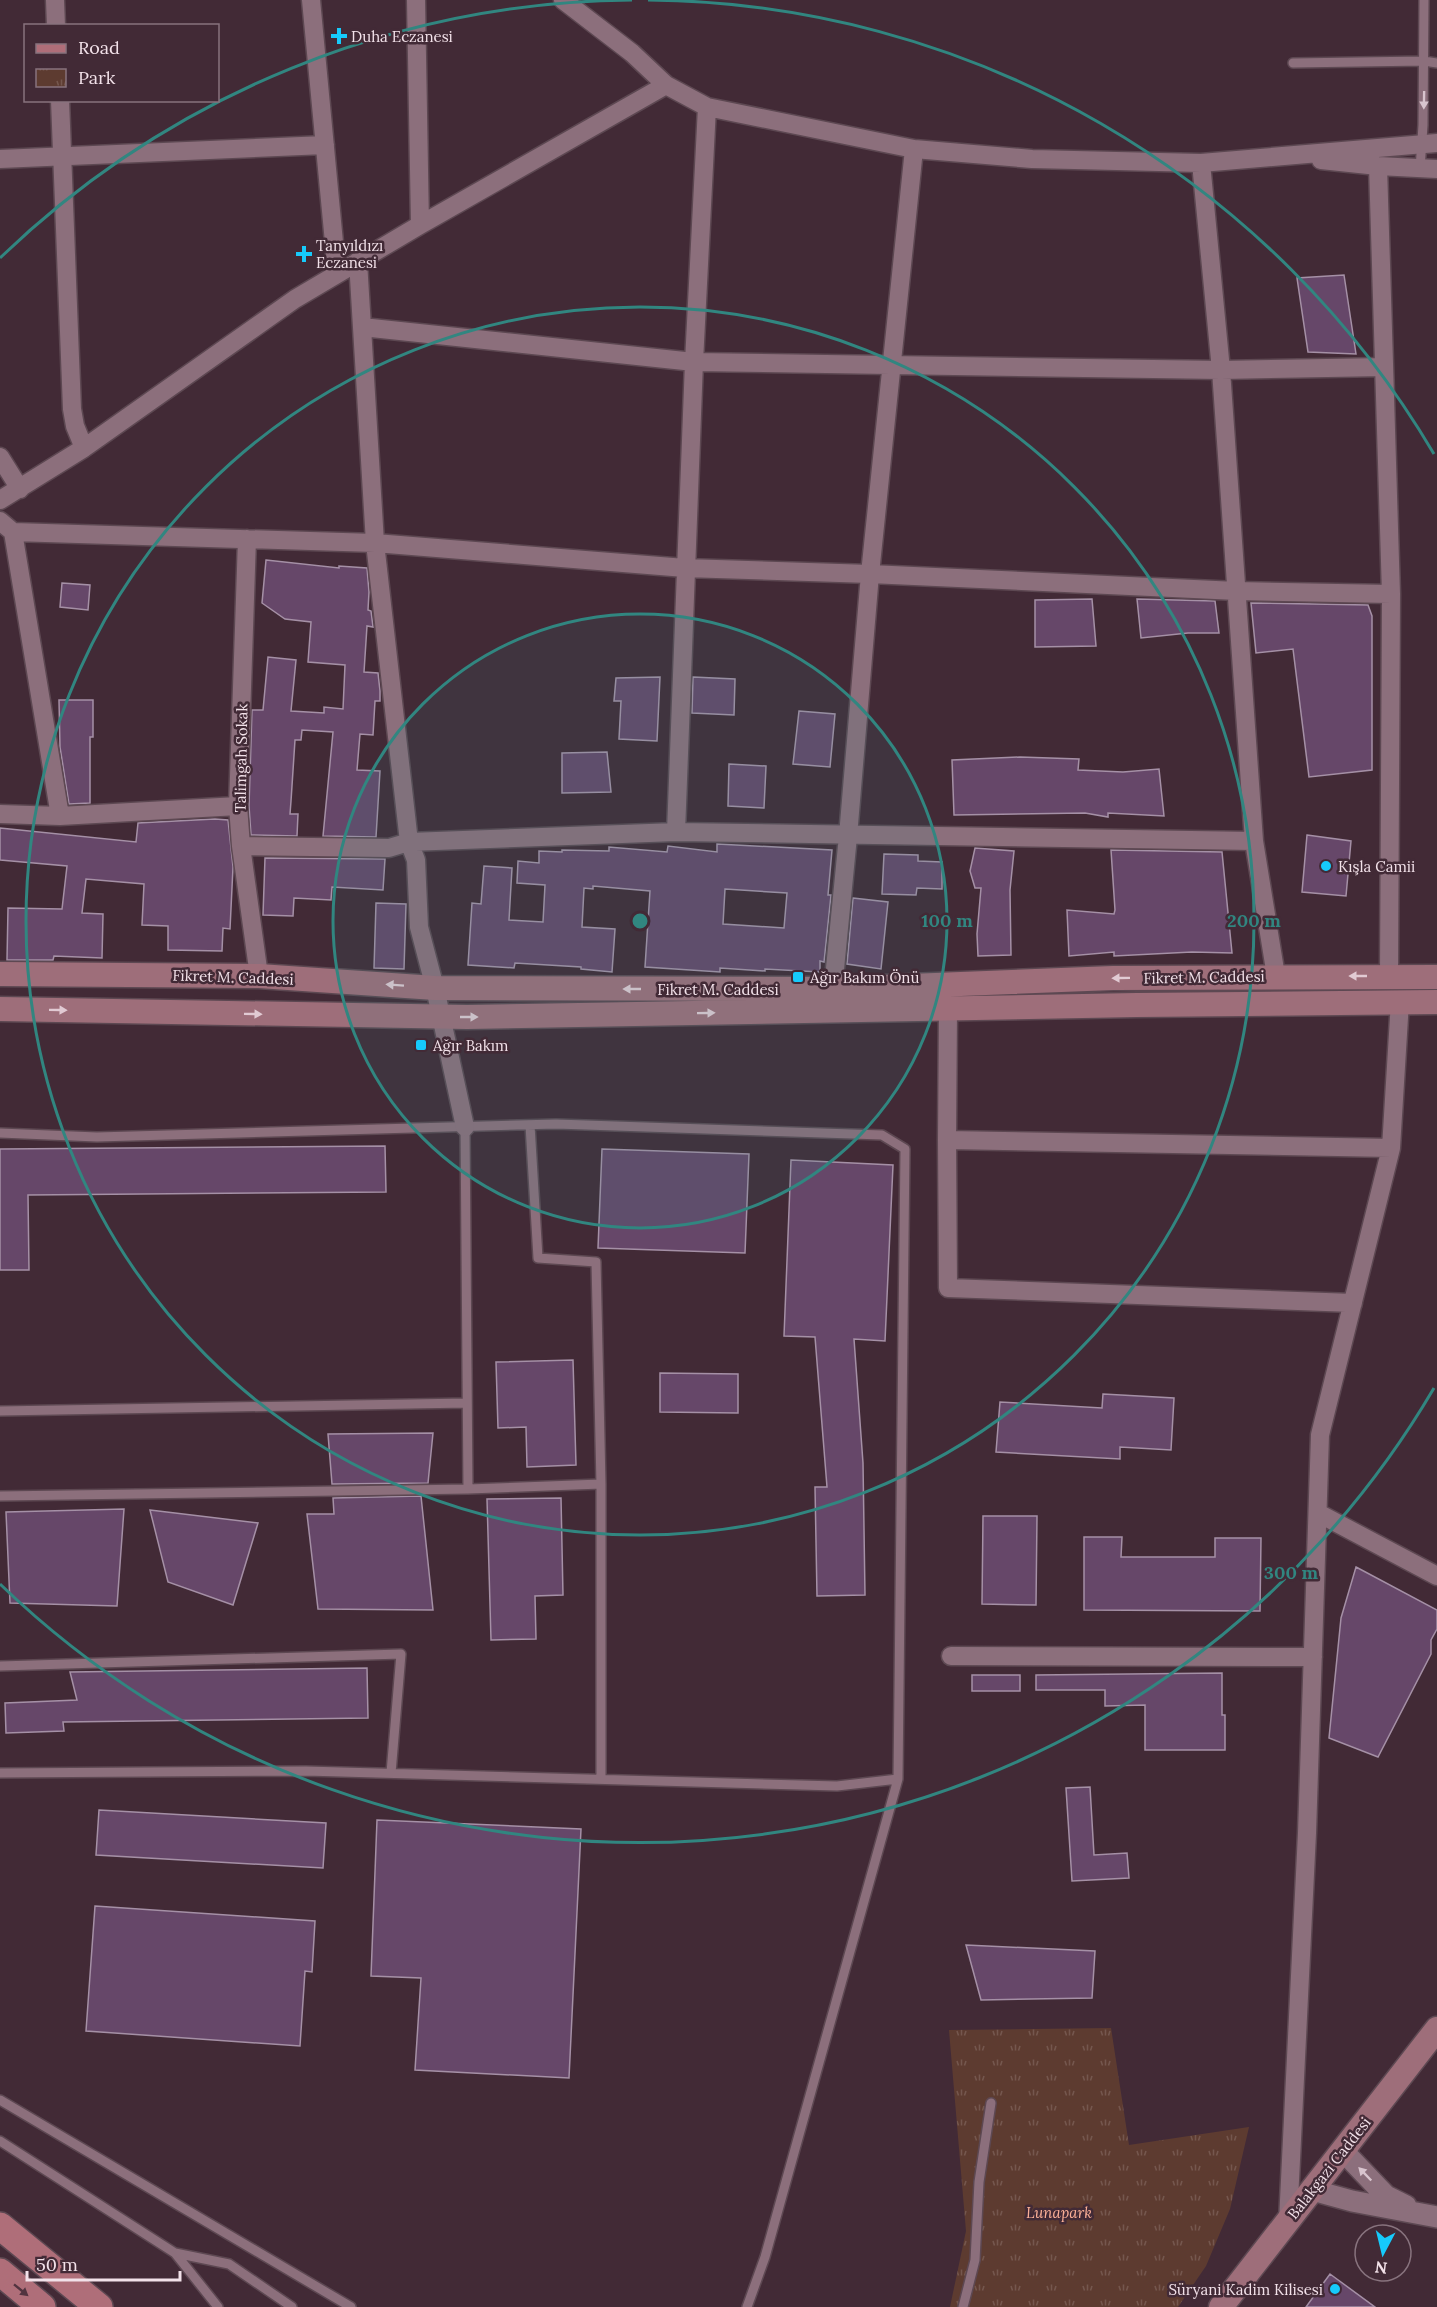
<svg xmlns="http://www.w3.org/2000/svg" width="1437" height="2307" font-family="Lora,serif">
<defs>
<pattern id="park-tufts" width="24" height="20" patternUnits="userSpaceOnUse" patternTransform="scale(1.5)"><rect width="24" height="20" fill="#5d3b30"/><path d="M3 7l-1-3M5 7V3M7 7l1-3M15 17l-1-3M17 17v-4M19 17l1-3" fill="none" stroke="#75574e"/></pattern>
</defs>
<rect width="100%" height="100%" fill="#422a36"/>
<!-- park -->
<path fill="url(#park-tufts)" d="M1111,2028L1129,2145L1249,2127L1230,2209L1206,2266L1178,2307H950L966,2231L949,2030Z"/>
<!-- building -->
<path fill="#664769" stroke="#a590a6" stroke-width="1.5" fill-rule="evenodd" d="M1344,275L1356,354L1308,352L1297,278Z
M266,560L339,568V566L367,568L369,592L368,610L371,611L373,627L367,626L364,672L378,673L380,691V701H375L373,735L360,734L357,770L380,771L376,837L323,836L333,732L302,730L301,740H295L291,801L290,814H298L297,836L251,835L249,806L252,710H263L268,657L296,660L291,711L324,713V707L343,709L345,665L308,662L311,622L285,619L262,603Z
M62,583L90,585L88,610L60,607Z
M1092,599L1096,646L1035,647V600Z
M1137,599L1215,601L1219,633H1188L1141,638Z
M1251,603L1368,605L1372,616V770L1309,777L1293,649L1256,653Z
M660,677L657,741L619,739L621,701H614L616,678Z
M693,677L735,679L734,715L692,713Z
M59,700H93V737H90V803L69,804L60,747Z
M799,711L835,714L830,767L793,764Z
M607,752L611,792L562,793V753Z
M1020,757L1079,759L1078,770L1123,772L1159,769L1164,816L1108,813V817L1085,813L954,815L952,760Z
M729,764L766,766L764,808L728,806Z
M215,819L228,820L233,867L230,929L223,928L222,951L168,950V926L142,925L144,884L86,879L82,913L103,914L102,958L54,956L53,960H7L8,908L62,909L67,866L0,860V828L136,842L138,823Z
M1307,835L1351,841L1346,896L1302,892Z
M717,844L832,850L828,895H831L824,962L820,961V972L765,969V971L720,968V972L645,967L650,891L593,886V889L584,888L582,927L615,929L612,972L581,969V967L515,963L514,968L468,965L472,903L481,904L484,866L512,868L509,920L543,922L545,885L517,883L518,861L539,863V851L562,852V850L609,851V847L667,852L668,846L717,852ZM725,889L787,893L784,928L723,924Z
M975,848L1014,851L1010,890L1011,955L978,956L977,934L981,888H975L970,871Z
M1111,850L1222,852L1232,953L1192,952L1114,956V952L1069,956L1067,910L1114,914L1115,910Z
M884,854L918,855V861L942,862V889L917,888L916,895L882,894Z
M265,858L385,859L383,890L332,887L331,900L294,898L293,916L263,915Z
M853,898L888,902L881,969L847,964Z
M376,903L406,904L404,969L374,968Z
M385,1146L386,1192L28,1195L29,1270H0V1149Z
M602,1149L749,1154L745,1253L598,1248Z
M791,1160L893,1165L885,1341L854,1339L863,1463L865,1595L817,1596L815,1487H827L815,1337L784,1336Z
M573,1360L576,1465L527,1467L526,1427L498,1428L496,1362Z
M660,1373L738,1374V1413L660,1412Z
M1103,1394L1174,1398L1171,1450L1120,1447V1459L996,1452L1000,1402L1102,1408Z
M433,1433L428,1483L332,1484L328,1434Z
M421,1496L433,1610L318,1609L307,1514H334L333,1498Z
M561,1498L563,1595L535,1596L536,1639L491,1640L487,1499Z
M124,1509L117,1606L10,1603L6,1512Z
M150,1510L258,1523L233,1605L168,1582Z
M983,1516H1037L1036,1605L982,1604Z
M1084,1537H1122L1121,1557H1215V1538H1261L1260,1611L1084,1610Z
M1356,1567L1437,1610V1629L1431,1640V1654L1378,1757L1329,1738L1341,1618Z
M367,1668L368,1718L63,1722L64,1731L6,1733L5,1703L77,1700L70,1672Z
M1222,1673V1715H1225V1750H1145V1705L1105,1706V1690H1036V1675Z
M972,1675H1020V1691H972Z
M1090,1787L1094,1855L1127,1853L1129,1878L1072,1881L1066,1788Z
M99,1810L326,1823L323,1868L96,1855Z
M377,1820L581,1829L569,2078L415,2070L421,1978L371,1976Z
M95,1906L315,1921L312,1972L305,1971L300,2046L86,2031Z
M966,1945L1095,1951L1092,1998L981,2000Z
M1330,2274L1375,2307H1306Z"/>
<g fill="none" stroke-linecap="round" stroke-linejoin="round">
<!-- service casing -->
<g stroke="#5d4852" stroke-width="12">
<path id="service" d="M1293,63L1424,61L1437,63
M1420,169L1423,125L1424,0
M530,1125L538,1258L596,1262L601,1484V1779
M465,1127L468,1489
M0,1133L97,1137L556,1124L882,1135L905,1149L898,1779L765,2257L747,2307
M0,1411L467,1403
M0,1496L468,1489L601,1484
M0,1666L401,1654L391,1773
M0,1773L306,1771L837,1786L898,1779
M0,2100L351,2307
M0,2141L175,2253L218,2307
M175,2253L229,2264L292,2307
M963,2307L975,2260L979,2182L991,2103"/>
</g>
<!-- minor casing -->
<g stroke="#5d4852" stroke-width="21">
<path id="minor" d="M55,0L56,26
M311,0L337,274
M416,0L420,225
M563,0L632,53L666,85L707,107L914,149L1032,159L1201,163L1437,143
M60,100L72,409L75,426L84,448
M0,159L325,145
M1321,160L1378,166L1437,169
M1201,163L1221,370L1254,841
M1378,166L1391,594L1389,976
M358,261L375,543L409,842L416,860L419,927L435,988L465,1127
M362,327L694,362L1221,370L1384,367
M0,457L20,489
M0,500L84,448L295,299L420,225L666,85
M0,521L13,532L375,543L685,568L870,574L1237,591L1391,594
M13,532L60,816
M247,539L238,806L241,846L259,976
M0,814L60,816L238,806
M676,832L694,362L707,107
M241,846L389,848L409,842L676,832L1254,841L1276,976
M833,989L848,836L870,574L914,149
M948,1009L947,1140L1391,1148
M947,1140L948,1288L1353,1303
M1318,1513L1437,1576
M951,1656L1313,1657
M1288,2221L1307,1833L1320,1435L1391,1148L1400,1001"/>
</g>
<!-- tertiary casing -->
<g stroke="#5d4852" stroke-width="24">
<path id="tertiary" d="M1343,2151L1386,2196L1406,2206
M1312,2190L1352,2201L1437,2217"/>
</g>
<!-- secondary casing -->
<g stroke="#5d4852" stroke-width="27">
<path id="secondary" d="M0,974L259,976L435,988L833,989L1113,978L1437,977
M0,1009L467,1017L1137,1005L1437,1002
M1221,2307L1437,2029"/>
</g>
<!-- primary casing -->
<g stroke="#5d4852" stroke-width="30">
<path id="primary" d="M0,2226L99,2307
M0,2272L42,2307"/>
</g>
<!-- service -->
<use href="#service" stroke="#8c6f7c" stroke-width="9"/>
<!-- minor -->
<use href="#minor" stroke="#8c6f7c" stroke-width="18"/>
<!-- tertiary -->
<use href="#tertiary" stroke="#8c6f7c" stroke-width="21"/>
<!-- secondary -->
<use href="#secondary" stroke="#9e6e7a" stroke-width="24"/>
<!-- primary -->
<use href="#primary" stroke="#af6e79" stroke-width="27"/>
</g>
<!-- one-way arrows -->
<defs><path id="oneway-solid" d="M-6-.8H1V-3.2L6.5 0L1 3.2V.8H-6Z" transform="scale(1.5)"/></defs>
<g fill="#d8c4ce">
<use href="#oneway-solid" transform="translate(1424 100) rotate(91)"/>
<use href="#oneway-solid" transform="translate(1365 2174) rotate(-134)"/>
</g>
<g fill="#e1cad3">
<use href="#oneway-solid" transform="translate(1358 976) rotate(-180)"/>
<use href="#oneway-solid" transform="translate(1121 978) rotate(179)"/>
<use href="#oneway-solid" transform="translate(395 985) rotate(-176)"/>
<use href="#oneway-solid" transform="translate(632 989) rotate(-180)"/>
<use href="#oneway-solid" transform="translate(58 1010) rotate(1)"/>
<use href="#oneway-solid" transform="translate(706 1013) rotate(-1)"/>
<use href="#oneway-solid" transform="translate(253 1014) rotate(1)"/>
<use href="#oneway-solid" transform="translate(469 1017)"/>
</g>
<use fill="#523440" href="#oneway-solid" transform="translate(21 2290) rotate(39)"/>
<!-- distance rings -->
<circle cx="640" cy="921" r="307" fill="#318680" fill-opacity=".12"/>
<g fill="none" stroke="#318680" stroke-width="3">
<circle cx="640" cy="921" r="307"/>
<circle cx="640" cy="921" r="614"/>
<path d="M1434 1388A921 921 0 0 1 0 1584M0 258A921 921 0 0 1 632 0M648 0A921 921 0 0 1 1434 454"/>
</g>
<!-- markers -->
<g fill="#16cafb" stroke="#422a36" stroke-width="2">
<path d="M336 27h6v6h6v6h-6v6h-6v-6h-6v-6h6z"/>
<path d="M301 245h6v6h6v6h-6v6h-6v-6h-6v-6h6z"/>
<circle cx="1326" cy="866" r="6"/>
<rect x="792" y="971" width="12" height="12" rx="3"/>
<rect x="415" y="1039" width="12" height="12" rx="3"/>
<circle cx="1335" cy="2289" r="6"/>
</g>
<g text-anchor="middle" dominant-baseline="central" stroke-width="5" stroke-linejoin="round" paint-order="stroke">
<!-- poi labels -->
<g font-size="15" fill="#f2e1e9" stroke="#422a36" text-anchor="start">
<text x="351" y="36">Duha Eczanesi</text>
<text x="316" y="245">Tanyıldızı<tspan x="316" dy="17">Eczanesi</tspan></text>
<text x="1338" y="866">Kışla Camii</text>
<text x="810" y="977">Ağır Bakım Önü</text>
<text x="433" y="1045">Ağır Bakım</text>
<text x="1323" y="2289" text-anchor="end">Süryani Kadim Kilisesi</text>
</g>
<!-- street labels -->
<g font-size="15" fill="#f2e1e9" stroke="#422a36">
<text transform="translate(241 758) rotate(-89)">Talimgah Sokak</text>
<text transform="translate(233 977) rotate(2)">Fikret M. Caddesi</text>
<text transform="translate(1204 977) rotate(-1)">Fikret M. Caddesi</text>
<text x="718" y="989">Fikret M. Caddesi</text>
<text transform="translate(1329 2168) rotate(-52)">Balakgazi Caddesi</text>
</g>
<!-- park labels -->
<g font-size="15" font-style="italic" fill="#fdb097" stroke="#422a36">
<text x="1059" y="2212">Lunapark</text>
</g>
</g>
<circle cx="640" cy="921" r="9" fill="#318680" stroke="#422a36" stroke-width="3"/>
<g font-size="18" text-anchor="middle" font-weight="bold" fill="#318680" stroke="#422a36" stroke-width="5" stroke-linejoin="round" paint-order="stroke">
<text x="947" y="927">100 m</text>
<text x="1254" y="927">200 m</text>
<text x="1291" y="1579">300 m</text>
</g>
<!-- legend -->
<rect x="24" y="24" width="195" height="78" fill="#422a36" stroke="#88737e" stroke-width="1.5"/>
<rect x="36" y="44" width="30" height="9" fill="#af6e79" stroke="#88737e" stroke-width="1.5"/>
<text x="78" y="54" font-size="18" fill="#f2e1e9">Road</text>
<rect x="36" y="69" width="30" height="18" fill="url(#park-tufts)" stroke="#88737e" stroke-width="1.5"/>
<text x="78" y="84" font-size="18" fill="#f2e1e9">Park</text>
<!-- north arrow -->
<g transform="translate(1383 2253) rotate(187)"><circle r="28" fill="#422a36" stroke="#88737e" stroke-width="1.5"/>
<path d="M0-4.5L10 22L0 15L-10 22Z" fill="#16cafb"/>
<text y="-9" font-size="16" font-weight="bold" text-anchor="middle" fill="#f2e1e9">N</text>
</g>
<!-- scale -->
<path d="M27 2271v9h153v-9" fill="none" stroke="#f2e1e9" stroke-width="3"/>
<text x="36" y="2271" font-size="18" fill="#f2e1e9" stroke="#422a36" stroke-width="4.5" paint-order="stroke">50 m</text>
</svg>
